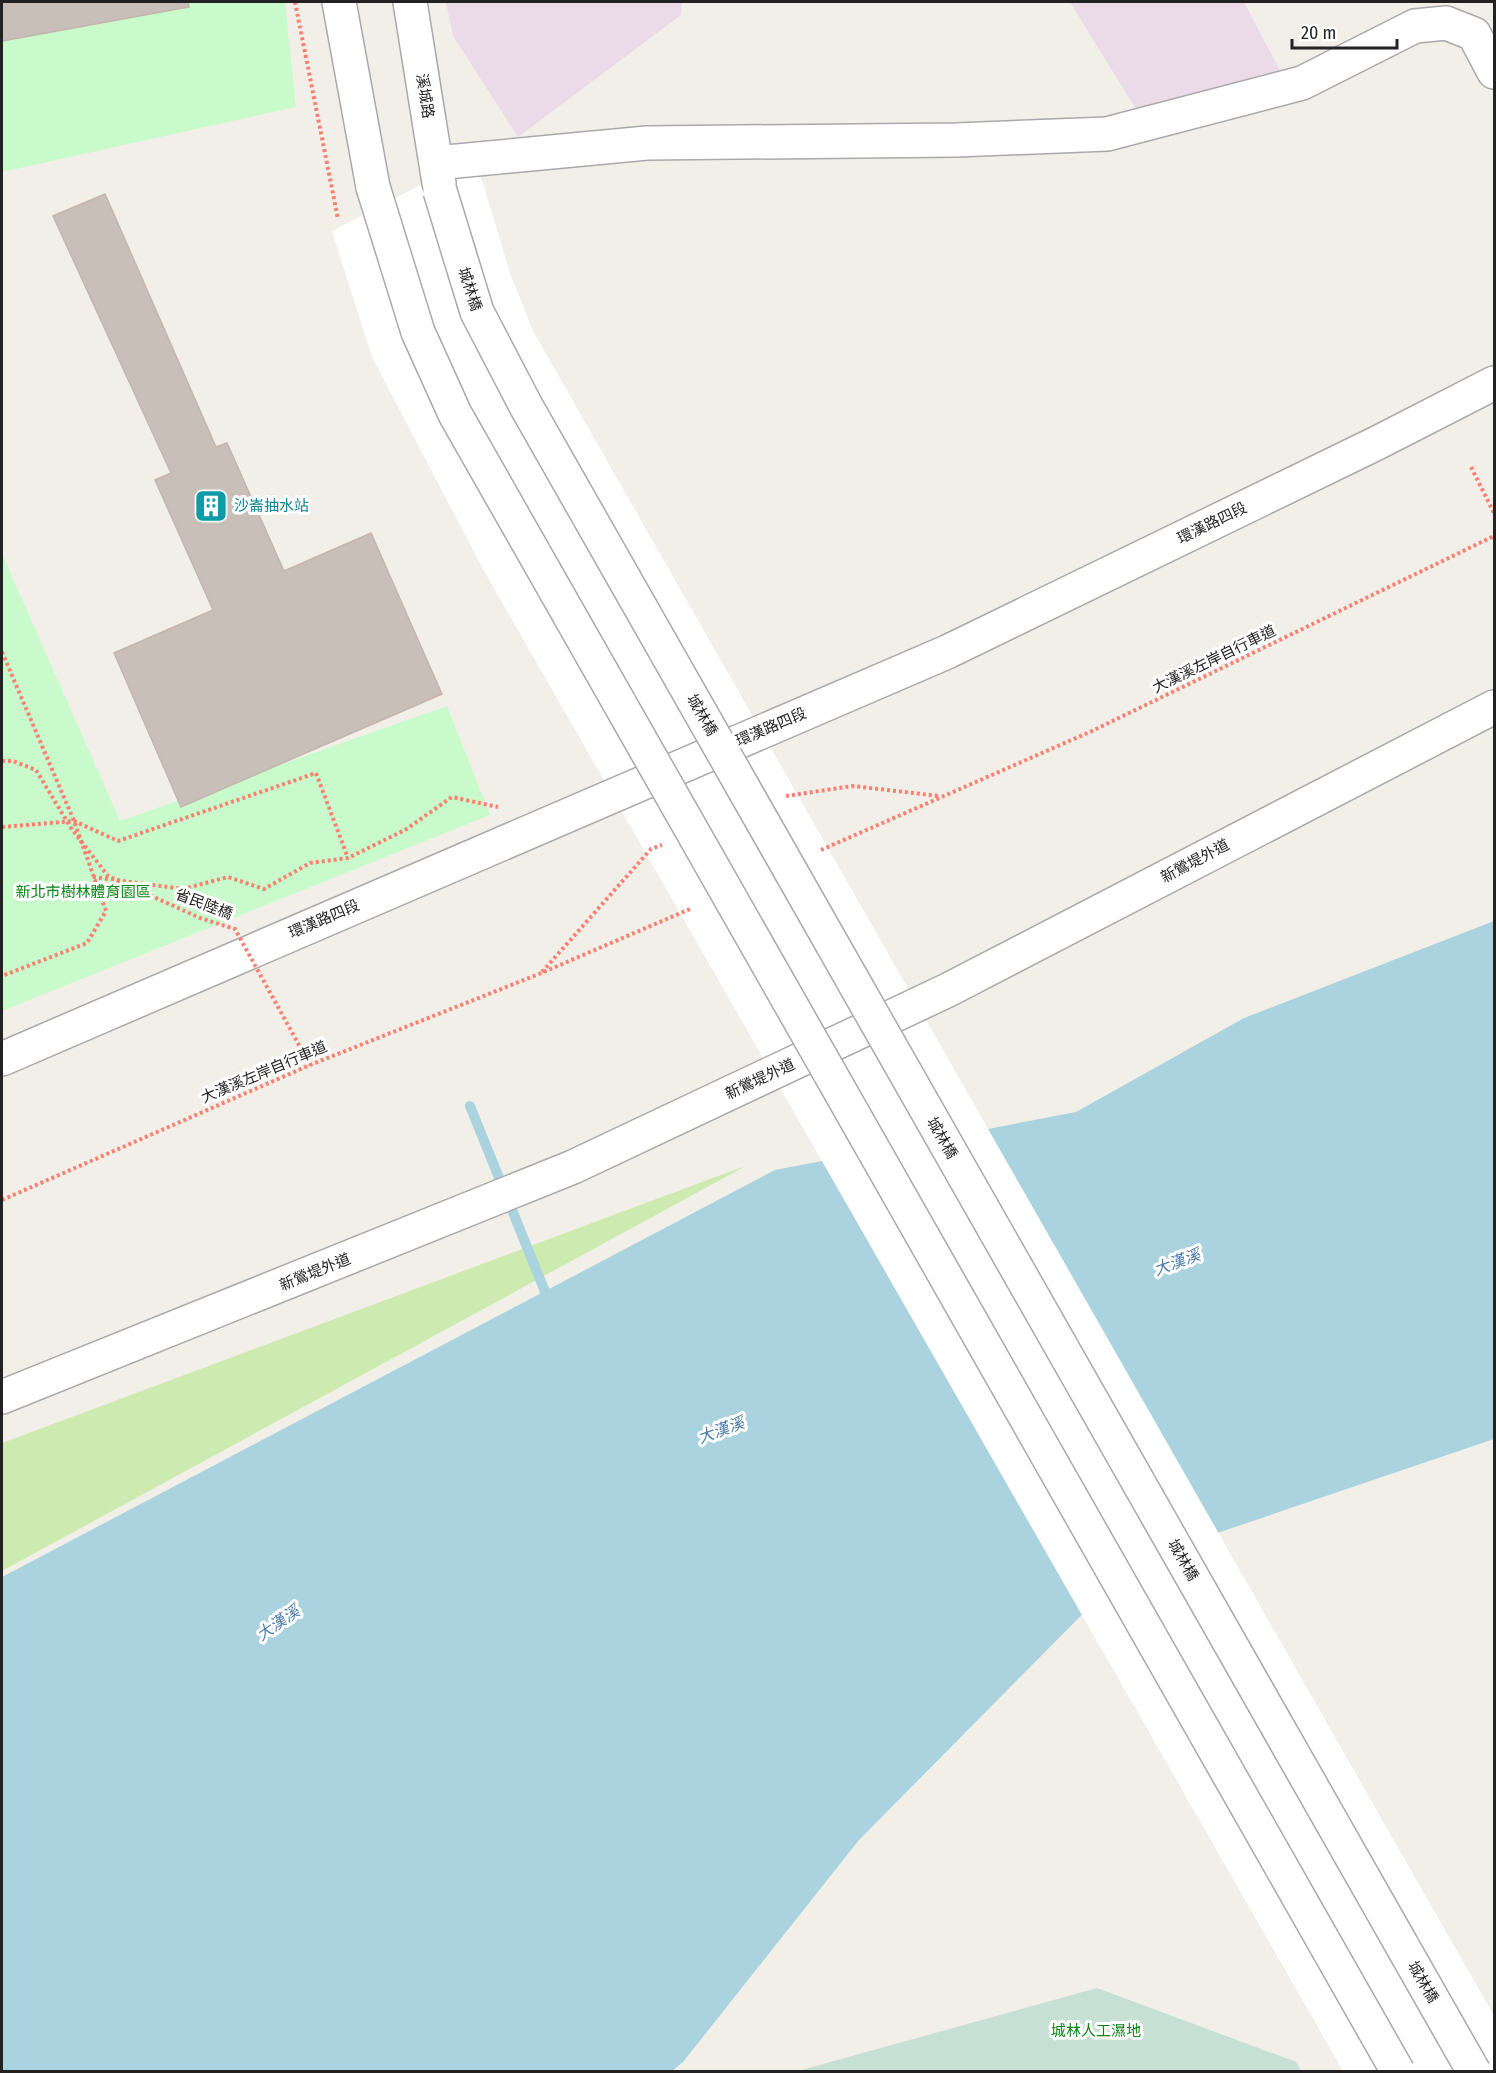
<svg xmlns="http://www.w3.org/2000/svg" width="1496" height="2073" font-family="'Fira Sans Condensed','Noto Sans TC',sans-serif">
<rect width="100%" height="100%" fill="#f2efe9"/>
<!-- industrial -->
<path fill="#ebdbe8" d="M446,2H682L681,15L518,137L453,36Z
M1070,2H1244L1288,86L1142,119Z"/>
<!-- grass -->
<path fill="#cdebb0" d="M745,1166L744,1167L2,1571V1443Z"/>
<!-- wetland -->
<path fill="#c6e0d4" d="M1097,1988L1296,2062L1301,2071H798Z"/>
<!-- park -->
<path fill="#c8facc" d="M2,2H285L296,107L2,172Z
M2,554L120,821L447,706L490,815L2,1011Z"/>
<!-- water -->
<path fill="#aad3df" d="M1494,921V1439L1135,1561L859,1840L683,2062L672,2071L2,2072V1577L775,1170L1076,1112L1244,1018Z"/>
<!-- pier -->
<path fill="#fff" d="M475,157L510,273L533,331L1494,2016V2071H1343L483,569L372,357L332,231Z"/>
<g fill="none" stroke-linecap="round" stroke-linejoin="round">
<!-- stream -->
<path stroke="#aad3df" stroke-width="10" d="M470,1106L550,1304"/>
</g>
<!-- building -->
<path fill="#c7bfb8" stroke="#c4b6ab" stroke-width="1.5" d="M2,2H188L189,7L2,41Z
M105,194L216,447L227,443L284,571L371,533L442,694L181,807L114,653L213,610L155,480L171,473L53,216Z"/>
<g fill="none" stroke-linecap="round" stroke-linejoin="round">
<!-- tertiary casing -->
<g stroke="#a9a9a9" stroke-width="36">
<path id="tertiary" d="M339,2L373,187
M410,2L439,183
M436,163L647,143L956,140L1107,134L1302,83L1415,26L1446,23L1474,34L1494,72
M2,1059L947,652L1377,443L1494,383
M2,1397L573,1167L948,990L1494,707"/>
</g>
<!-- path -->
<path stroke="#fa8072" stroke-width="4" stroke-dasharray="3 3" stroke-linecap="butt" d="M295,2L338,219
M1471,467L1494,513
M2,652L74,821L106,911L87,943L2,976
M786,796L853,786L939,796
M2,827L74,821L118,841L316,773L348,858
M821,850L1092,731L1494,536
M93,877L183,889L228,877L264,889L310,863L348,858L405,830L452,797L498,807
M542,972L651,849L662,845
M2,1200L310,1065L539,974L690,909"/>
<!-- tertiary -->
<use href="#tertiary" stroke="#fff" stroke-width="33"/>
<!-- tertiary-bridge casing -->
<g stroke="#a9a9a9" stroke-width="36" stroke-linecap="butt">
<path id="tertiary-bridge" d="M373,187L418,332L455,414L1398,2072
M440,191L477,312L526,406L1474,2072"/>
</g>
<!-- path-bridge -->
<path stroke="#fa8072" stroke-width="4" stroke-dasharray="3 3" stroke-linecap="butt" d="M2,761H13L36,770L71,828L108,876L200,918L235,929L310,1065"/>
<!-- tertiary-bridge -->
<use href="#tertiary-bridge" stroke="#fff" stroke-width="33"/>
</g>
<!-- icons -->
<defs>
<g id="building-square" transform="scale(1.725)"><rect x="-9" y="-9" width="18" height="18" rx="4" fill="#0f9aa8" stroke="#fff"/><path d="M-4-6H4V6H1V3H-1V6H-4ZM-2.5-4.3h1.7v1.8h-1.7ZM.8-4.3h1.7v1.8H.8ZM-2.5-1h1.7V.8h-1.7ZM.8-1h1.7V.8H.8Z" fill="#fff"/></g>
</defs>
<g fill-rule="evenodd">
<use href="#building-square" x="211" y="506"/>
</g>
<g text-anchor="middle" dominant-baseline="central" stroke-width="6" stroke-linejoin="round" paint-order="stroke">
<!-- street labels -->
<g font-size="15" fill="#222" stroke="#fff">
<text transform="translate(425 96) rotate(81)">溪城路</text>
<text transform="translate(470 289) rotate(72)">城林橋</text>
<text transform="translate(1212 523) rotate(-26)">環漢路四段</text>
<text transform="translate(1214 659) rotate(-26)">大漢溪左岸自行車道</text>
<text transform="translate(702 715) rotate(60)">城林橋</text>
<text transform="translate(771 727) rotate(-23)">環漢路四段</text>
<text transform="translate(1195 861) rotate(-28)">新鶯堤外道</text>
<text transform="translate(204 904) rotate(21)">省民陸橋</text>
<text transform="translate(324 919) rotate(-23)">環漢路四段</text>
<text transform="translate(264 1072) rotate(-23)">大漢溪左岸自行車道</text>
<text transform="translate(760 1079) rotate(-25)">新鶯堤外道</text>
<text transform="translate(942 1138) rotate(60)">城林橋</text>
<text transform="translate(315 1272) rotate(-22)">新鶯堤外道</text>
<text transform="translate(1183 1560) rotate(60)">城林橋</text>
<text transform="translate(1423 1982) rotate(60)">城林橋</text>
</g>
<!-- culture labels -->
<g font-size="15" fill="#0d838f" stroke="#fff" text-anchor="start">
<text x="234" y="506">沙崙抽水站</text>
</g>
<!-- park labels -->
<g font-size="15" fill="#0c8416" stroke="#fff">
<text x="83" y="892">新北市樹林體育園區</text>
<text x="1096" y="2031">城林人工濕地</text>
</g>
<!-- water labels -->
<g font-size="16" font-style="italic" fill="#4a7aab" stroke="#fff">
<text transform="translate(1177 1262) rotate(-20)">大漢溪</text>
<text transform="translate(721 1430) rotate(-20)">大漢溪</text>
<text transform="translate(278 1623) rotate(-35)">大漢溪</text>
</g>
</g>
<!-- border -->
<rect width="1496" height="2073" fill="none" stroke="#222222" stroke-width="6"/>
<!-- scale -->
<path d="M1292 39v9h105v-9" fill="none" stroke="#222222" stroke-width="3"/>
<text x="1301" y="39" font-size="18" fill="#222222" stroke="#ffffff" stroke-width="4.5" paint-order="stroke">20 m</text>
</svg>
